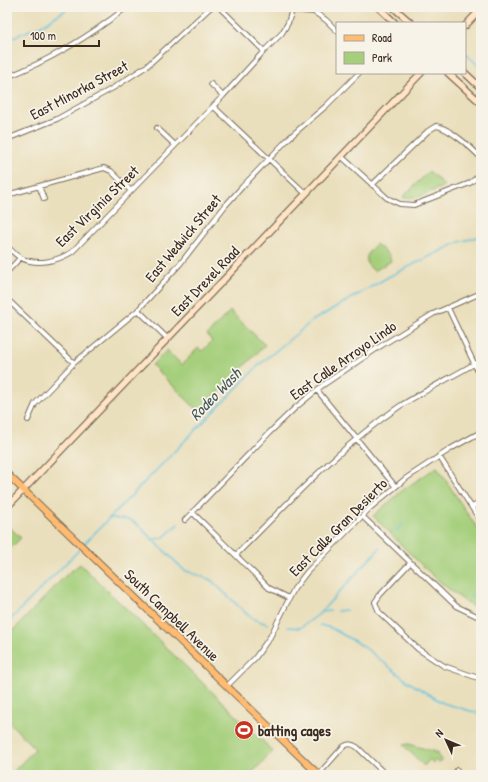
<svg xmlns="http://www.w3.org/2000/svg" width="488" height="782" font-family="'Patrick Hand',sans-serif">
<rect width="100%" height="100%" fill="#f7f3e8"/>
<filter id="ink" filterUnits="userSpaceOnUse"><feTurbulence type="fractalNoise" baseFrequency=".025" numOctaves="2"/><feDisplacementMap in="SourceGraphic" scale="8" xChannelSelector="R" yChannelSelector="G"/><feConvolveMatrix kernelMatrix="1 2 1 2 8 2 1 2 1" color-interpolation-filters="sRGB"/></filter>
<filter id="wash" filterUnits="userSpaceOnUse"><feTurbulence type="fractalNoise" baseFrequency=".012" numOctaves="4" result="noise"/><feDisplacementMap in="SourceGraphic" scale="16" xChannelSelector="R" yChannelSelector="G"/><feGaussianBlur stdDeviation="0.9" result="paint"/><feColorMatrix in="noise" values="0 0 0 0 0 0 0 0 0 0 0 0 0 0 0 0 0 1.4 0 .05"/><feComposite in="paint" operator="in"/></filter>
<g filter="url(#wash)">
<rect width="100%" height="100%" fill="#eadfbc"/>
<!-- green -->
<path fill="#a5cf7b" stroke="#707c4c" d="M429,171L445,186L418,197L403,198L404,196Z
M376,244L389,255L391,261L374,271C362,261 366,254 376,244Z
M230,311L265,345L199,412L152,365L167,350L182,365L198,348L202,351L212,341L207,335Z
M437,467L481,534V610L480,611C439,587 406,549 373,516L404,489Z
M8,526L21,538L11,548L7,545Z
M80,564L273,751L250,775H14L12,773L35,749L7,720V637L66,575Z
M409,744L439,753L438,756L442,760L440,762L438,763L435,760L433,763L430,759L424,766L403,745Z"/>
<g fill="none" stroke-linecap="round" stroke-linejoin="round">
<!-- stream -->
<path stroke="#5ec0dc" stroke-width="1.5" d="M7,40L44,24L70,7
M465,53L481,68
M109,518L130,520L138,525L184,570L211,580L251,618L267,624
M396,531L403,524
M154,539L163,538L178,524
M83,545L260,364L312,321L390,276L459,242L481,236
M470,595L481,602
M337,611L346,610
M320,612L330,611
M7,623L81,548
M320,625L331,628L363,646L407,681L443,703L481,714
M288,627L300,628L318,615L380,548"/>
</g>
</g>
<g filter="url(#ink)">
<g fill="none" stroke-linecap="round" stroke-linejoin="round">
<!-- street casing -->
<g stroke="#786955" stroke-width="6">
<path id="street" d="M219,7L264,51
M291,7L292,10L314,12L326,20L337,31
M7,77C51,60 90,36 127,7
M211,84L223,96
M213,106L306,194
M436,126C448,127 473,149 481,158
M157,128L175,145
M7,139L57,119L113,88L147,66L211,7
M341,156L387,198L400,204L414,205L470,183L481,174
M372,185L428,131L436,126
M39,186L44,199
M7,195L104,168L111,171L131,191
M7,246C11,250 16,256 21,258C38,266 57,261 72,252L223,96L264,51L282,33L288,23L292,10
M7,272L20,258
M7,299L74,363
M448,308L481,378
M138,310L167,338
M317,390L395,486
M28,420L35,404L74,363L137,311L180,264L225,206L242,187L290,137L326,106L359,73
M439,456L481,522
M472,507L481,502
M192,512L269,588L289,598
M362,516L456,606L481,618
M185,520L270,432L295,408L323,385L379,347L433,314L481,293
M236,555C288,503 338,448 400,406C424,391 450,378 474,364L481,362
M375,602L379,612L418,649L444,666L481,679
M375,602L380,595L410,563
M227,686L255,658L270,637L294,589L307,572L370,508L405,479L452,448L481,432
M318,775L343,747C349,743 352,744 357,747L386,775
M454,775L457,770"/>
</g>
<!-- secondary casing -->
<g stroke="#786955" stroke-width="8">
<path id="secondary" d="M378,7L395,23
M393,7L411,23
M465,26L481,9
M448,73L481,103
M465,73L481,88
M7,507L421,73"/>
</g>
<!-- primary casing -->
<g stroke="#786955" stroke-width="8">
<path id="primary" d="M7,474L319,775"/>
</g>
<!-- street -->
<use href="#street" stroke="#fff" stroke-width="4"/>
<!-- secondary -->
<use href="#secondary" stroke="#ffe4c6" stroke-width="5.5"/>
<!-- primary -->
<use href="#primary" stroke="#ffbb71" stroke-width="6"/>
</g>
</g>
<!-- icons -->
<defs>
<g id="stadium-disc" transform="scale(1)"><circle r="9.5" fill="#c8321e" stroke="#f7f3e8"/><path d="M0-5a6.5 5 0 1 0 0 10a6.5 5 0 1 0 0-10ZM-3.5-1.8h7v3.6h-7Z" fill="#fff"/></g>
</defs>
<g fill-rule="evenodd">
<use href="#stadium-disc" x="244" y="730"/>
</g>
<g text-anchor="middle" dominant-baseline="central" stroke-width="3.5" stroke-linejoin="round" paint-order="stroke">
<!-- street labels -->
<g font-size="15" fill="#3b2a1e" stroke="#f7f3e8">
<text transform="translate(79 90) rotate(-28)">East Minorka Street</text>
<text transform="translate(97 206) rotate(-44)">East Virginia Street</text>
<text transform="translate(183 238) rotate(-50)">East Wedwick Street</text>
<text transform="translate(205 281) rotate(-46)">East Drexel Road</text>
<text transform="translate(343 360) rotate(-35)">East Calle Arroyo Lindo</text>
<text transform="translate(338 527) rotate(-45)">East Calle Gran Desierto</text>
<text transform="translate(172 615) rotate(44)">South Campbell Avenue</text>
</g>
<!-- poi labels -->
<g font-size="15" font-weight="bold" fill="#3b2a1e" stroke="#f7f3e8" text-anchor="start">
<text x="258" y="730">batting cages</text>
</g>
<!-- water labels -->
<g font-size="16" font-style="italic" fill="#465757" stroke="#f7f3e8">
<text transform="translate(215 394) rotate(-46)">Rodeo Wash</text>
</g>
</g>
<!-- margin -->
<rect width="488" height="782" fill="none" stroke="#f7f3e8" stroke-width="24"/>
<!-- legend -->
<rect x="336" y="22" width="130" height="52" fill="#f7f3e8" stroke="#aca397"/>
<rect x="344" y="35" width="20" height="6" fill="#ffbb71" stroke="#aca397"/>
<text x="372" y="42" font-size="12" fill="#3b2a1e">Road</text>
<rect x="344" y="52" width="20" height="12" fill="#a5cf7b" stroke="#aca397"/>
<text x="372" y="62" font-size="12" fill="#3b2a1e">Park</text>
<!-- north arrow -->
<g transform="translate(446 740) rotate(314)" stroke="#f7f3e8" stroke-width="3" paint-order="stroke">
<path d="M0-3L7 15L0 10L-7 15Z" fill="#3b2a1e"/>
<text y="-6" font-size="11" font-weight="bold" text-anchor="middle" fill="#3b2a1e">N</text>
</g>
<!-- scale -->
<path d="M24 40v6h75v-6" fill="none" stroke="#3b2a1e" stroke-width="2"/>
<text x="30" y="40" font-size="12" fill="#3b2a1e" stroke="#f7f3e8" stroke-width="3" paint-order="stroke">100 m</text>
</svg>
